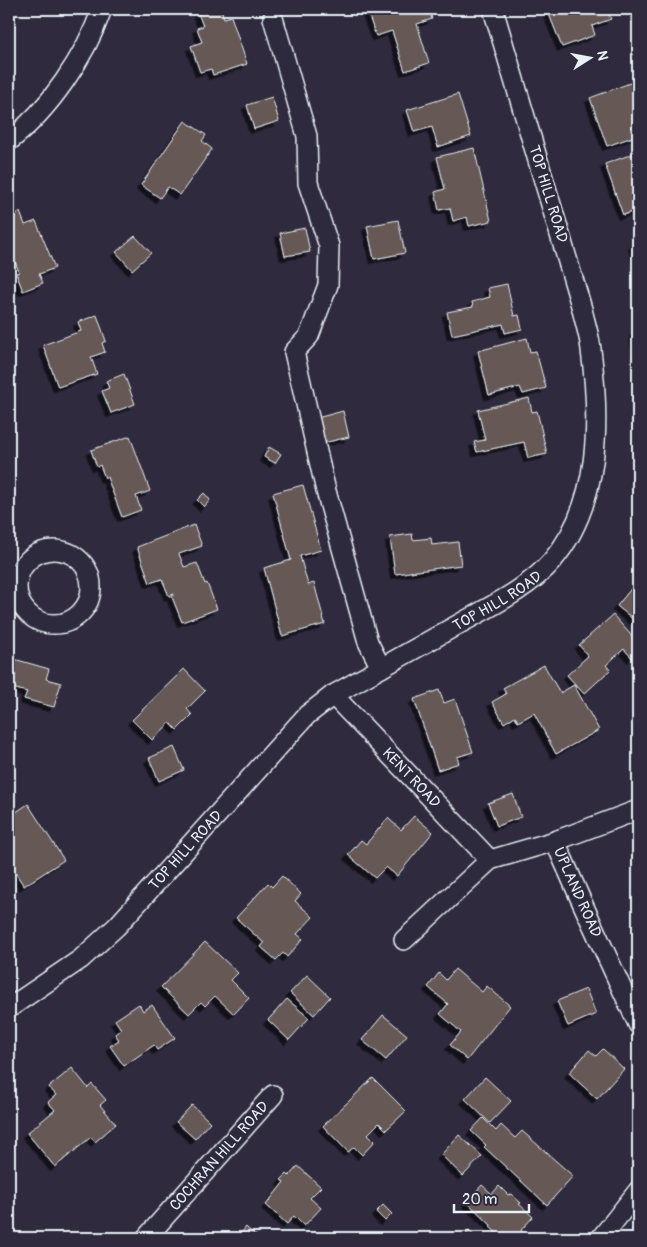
<svg xmlns="http://www.w3.org/2000/svg" width="647" height="1247" font-family="Pangolin,sans-serif">
<defs>
<filter id="shadow"><feDropShadow dx="-4.5" dy="4.5" stdDeviation="0" flood-color="#0009"/></filter>
</defs>
<rect width="100%" height="100%" fill="#2f2a3d"/>
<filter id="ink" filterUnits="userSpaceOnUse"><feTurbulence type="fractalNoise" baseFrequency=".02" numOctaves="2"/><feDisplacementMap in="SourceGraphic" scale="10" xChannelSelector="R" yChannelSelector="G"/><feConvolveMatrix kernelMatrix="1 2 1 2 8 2 1 2 1" color-interpolation-filters="sRGB"/></filter>
<g filter="url(#ink)">
<!-- building -->
<path fill="#655954" stroke="#e8f1f8" filter="url(#shadow)" d="M210,9H221L224,18L231,16L247,64L213,75L211,69L200,72L191,46L202,42L197,28L203,26L198,13Z
M373,9H429L432,19L417,24L429,63L405,71L392,31L376,36L367,11Z
M547,9H607L611,19L592,26L595,35L562,47Z
M638,80V135L607,146L590,98Z
M458,94L471,136L438,147L432,127L414,132L407,110Z
M272,97L279,121L254,129L247,105Z
M185,121L206,135L202,141L212,149L180,195L168,187L160,198L141,185Z
M474,148L491,221L469,226L467,217L453,221L450,208L439,210L435,192L445,189L437,157Z
M638,152V210L623,215L605,164Z
M20,212L25,225L36,221L55,268L39,274L43,283L23,291L16,273L19,272L9,246V217Z
M398,220L405,253L374,259L367,226Z
M305,228L310,252L285,256L280,233Z
M135,236L151,253L132,270L116,252Z
M638,242V266L633,243Z
M507,284L514,316L519,315L522,329L505,333L503,324L452,335L447,312L473,307L472,302L490,297L488,288Z
M97,315L106,341L102,343L105,352L91,357L97,374L58,387L43,345L81,331L78,322Z
M634,332H638V368Z
M527,338L530,352L536,351L546,388L523,394L520,387L489,395L478,351Z
M124,374L135,404L111,413L102,391L109,388L106,381Z
M529,398L532,412L537,411L547,454L528,458L524,442L477,452L474,442L485,440L478,410Z
M343,411L349,437L323,443L317,418Z
M130,436L150,491L136,496L141,510L122,517L107,477L105,478L100,465L97,467L91,450Z
M269,447L281,454L275,463L264,457Z
M303,485L321,550L300,556L308,585L314,583L325,624L282,636L264,568L291,560L273,493Z
M204,493L210,500L204,507L197,500Z
M194,525L202,546L179,554L184,567L197,563L205,584L207,583L217,609L182,622L172,597L174,594L169,596L162,579L150,583L137,547Z
M412,534L413,540L431,538L432,545L458,542L461,565L395,574L390,537Z
M638,580V623L617,606Z
M613,615L638,643V652L632,658L624,649L606,665L610,670L584,694L567,675L588,656L579,645Z
M14,659L49,669L46,679L61,683L54,707L24,699L27,692L9,687V677Z
M544,665L560,693L574,685L599,730L556,754L534,713L518,722L515,716L504,723L492,702L506,694L503,688Z
M184,669L205,691L187,709L192,715L177,730L170,723L152,740L132,720Z
M439,690L444,703L455,699L473,752L457,757L459,763L438,770L414,699Z
M174,747L184,770L159,781L149,758Z
M513,794L521,817L497,826L488,803Z
M28,804L64,860L24,886L9,863V817Z
M414,816L433,832L397,876L386,867L375,878L348,855L361,840L366,844L388,818L401,830Z
M282,876L301,894L295,901L313,917L297,934L303,939L287,957L283,953L276,960L261,947L264,943L236,918L268,883L272,887Z
M205,942L238,973L231,980L249,998L234,1014L215,996L205,1006L201,1002L189,1014L161,987Z
M455,969L482,992L487,986L510,1006L467,1060L450,1045L461,1032L440,1014L448,1004L428,987L439,973L446,980Z
M307,975L330,997L314,1015L290,993Z
M586,989L596,1014L568,1026L557,1001Z
M287,999L309,1018L289,1040L268,1020Z
M139,1004L143,1011L152,1005L175,1038L157,1050L154,1045L124,1066L110,1046L119,1040L115,1034L121,1029L115,1020Z
M383,1015L407,1035L386,1060L362,1040Z
M603,1049L624,1069L597,1099L569,1073L589,1050L596,1056Z
M72,1068L88,1088L92,1084L106,1100L100,1105L116,1124L95,1142L91,1137L55,1167L27,1133L55,1110L48,1102L56,1095L49,1087Z
M485,1077L511,1101L490,1123L465,1099Z
M373,1078L406,1111L386,1130L379,1123L368,1134L375,1141L362,1155L354,1147L348,1152L323,1126Z
M192,1105L210,1122L195,1139L176,1122Z
M483,1118L496,1131L501,1125L515,1138L522,1131L573,1176L547,1205L484,1147L486,1145L471,1131Z
M459,1135L482,1156L463,1176L441,1155Z
M298,1166L321,1187L310,1198L321,1208L304,1226L294,1216L287,1224L266,1205L284,1182L281,1180L287,1174L289,1176Z
M482,1185L492,1194L499,1186L508,1195L511,1194L521,1203L519,1204L533,1217L521,1230L522,1232L516,1238H502L490,1227L491,1225L467,1202Z
M383,1205L392,1214L385,1221L376,1212Z
M246,1227L248,1229L259,1238H237Z
M469,1231L477,1238H463Z"/>
<g fill="none" stroke-linecap="round" stroke-linejoin="round">
<!-- street casing -->
<g stroke="#e8f1f8" stroke-width="22">
<g id="street">
<path d="M273,18L307,136L308,183L329,246L328,285L309,336L294,352L326,491L368,642L381,668"/>
<path d="M9,141C49,110 85,57 102,9"/>
<circle cx="54" cy="587" r="37"/>
<path id="s1" d="M333,695L490,860"/>
<path id="s2" d="M555,841L580,898L638,1024"/>
<path d="M404,940L490,860L555,841L638,810"/>
<path id="s3" d="M9,1008L81,959L117,926L307,715L333,695C375,671 417,648 459,624C491,606 528,589 552,561C601,504 600,420 591,350C590,337 585,323 582,309L493,9"/>
<path id="s4" d="M146,1238L273,1095"/>
<path d="M601,1238L638,1191"/>
</g>
</g>
<!-- street -->
<use href="#street" stroke="#2f2a3d" stroke-width="19"/>
</g>
</g>
<g text-anchor="middle" dominant-baseline="central" stroke-width="5" stroke-linejoin="round" paint-order="stroke">
<!-- street labels -->
<g font-size="15" fill="#e8f1f8" stroke="#2f2a3d">
<text transform="translate(548 194) rotate(73)">TOP HILL ROAD</text>
<text stroke="none"><textPath href="#s3" startOffset="642">TOP HILL ROAD</textPath></text>
<text stroke="none"><textPath href="#s1" startOffset="114">KENT ROAD</textPath></text>
<text stroke="none"><textPath href="#s3" startOffset="238">TOP HILL ROAD</textPath></text>
<text stroke="none"><textPath href="#s2" startOffset="56">UPLAND ROAD</textPath></text>
<text stroke="none"><textPath href="#s4" startOffset="110">COCHRAN HILL ROAD</textPath></text>
</g>
</g>
<!-- margin -->
<rect width="647" height="1247" fill="none" stroke="#2f2a3d" stroke-width="30"/>
<rect x="15" y="15" width="617" height="1217" fill="none" stroke="#e8f1f8" stroke-width="2" filter="url(#ink)"/>
<!-- north arrow -->
<g transform="translate(590 58) rotate(79)" stroke="#2f2a3d" stroke-width="4" paint-order="stroke">
<path d="M0-4L9 19L0 12L-9 19Z" fill="#e8f1f8"/>
<text y="-8" font-size="14" font-weight="bold" text-anchor="middle" fill="#e8f1f8">N</text>
</g>
<!-- scale -->
<path d="M454 1204v8h75v-8" fill="none" stroke="#e8f1f8" stroke-width="2.5"/>
<text x="462" y="1204" font-size="15" fill="#e8f1f8" stroke="#2f2a3d" stroke-width="4" paint-order="stroke">20 m</text>
</svg>
